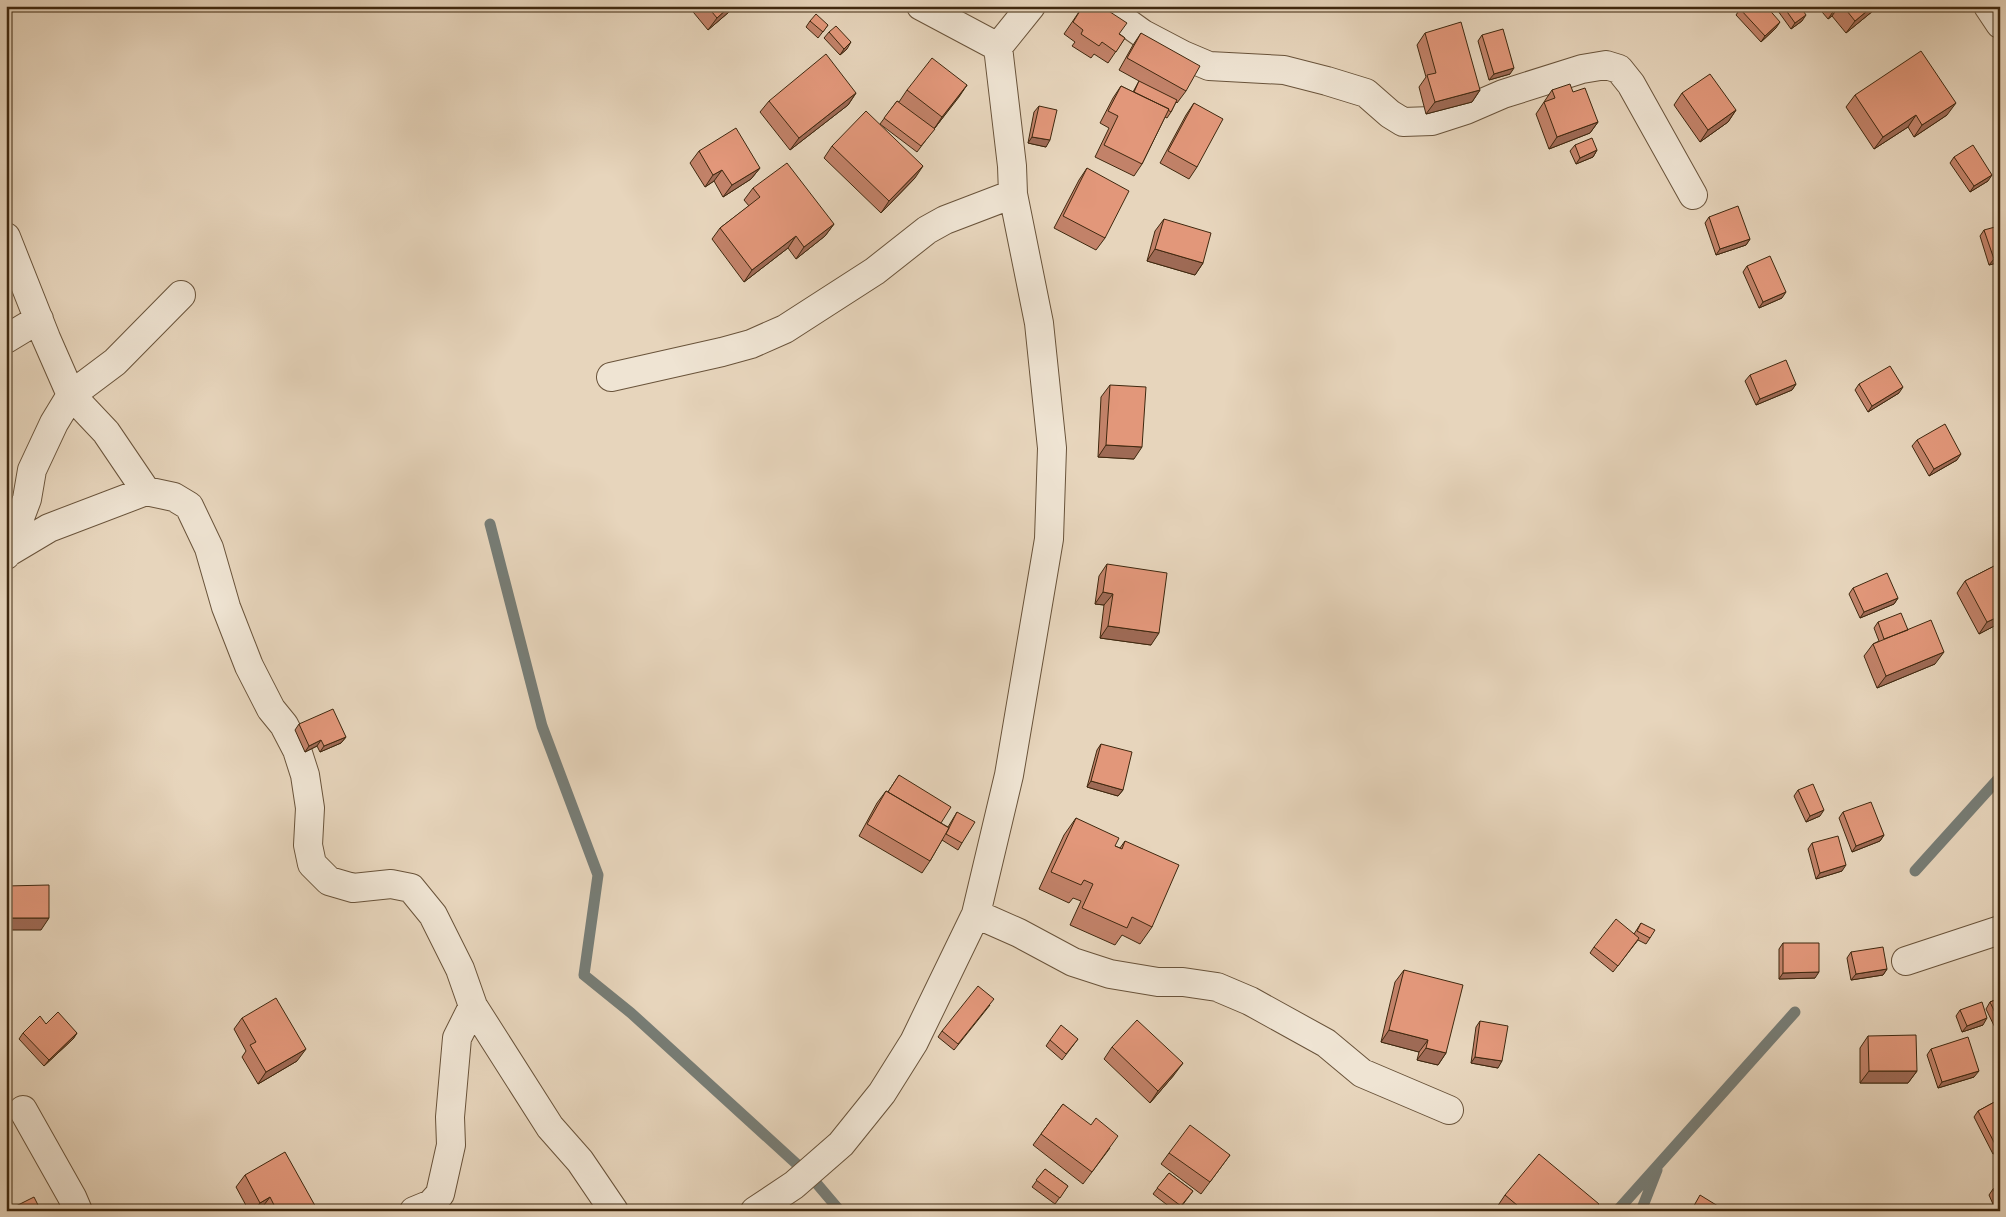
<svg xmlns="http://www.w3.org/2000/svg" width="2006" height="1217" font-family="'Libre Caslon Text',serif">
<rect width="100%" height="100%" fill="#e7d5bc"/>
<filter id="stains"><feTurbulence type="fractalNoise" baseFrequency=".004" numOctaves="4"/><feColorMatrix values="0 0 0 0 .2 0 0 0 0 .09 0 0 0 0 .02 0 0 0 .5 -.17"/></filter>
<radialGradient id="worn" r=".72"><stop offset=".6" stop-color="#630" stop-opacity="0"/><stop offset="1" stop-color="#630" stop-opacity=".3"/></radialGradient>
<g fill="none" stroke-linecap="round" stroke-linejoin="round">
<!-- stream -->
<path stroke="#777d76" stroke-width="11" d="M490,524L542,726L598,875L584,975L631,1013L812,1178L840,1211
M1915,871L2000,777
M1617,1211L1795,1012
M1641,1211L1657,1170"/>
<!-- street casing -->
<g stroke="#69533a" stroke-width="30">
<path id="street" d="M921,6L998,47
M1104,6L1143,34L1183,55L1209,66L1284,70L1327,81L1366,93L1390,114L1403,122L1432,121L1466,110L1503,94L1582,69L1606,65L1619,69L1631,84L1693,195
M1988,6L2000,24
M6,237L46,338L71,395L106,432L146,491
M6,339L39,319
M611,377L722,352L751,344L785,329L875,271L927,230L945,220L1013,194
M7,553L49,528L146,491L174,497L189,506L209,548L226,607L249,666L271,709L284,725L297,750L305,775L310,808L308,845L312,864L329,881L353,888L391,884L411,888L433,915L460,969L473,1006L457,1038L450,1117L451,1145L440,1194L431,1204L414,1211
M6,555L27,499L32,470L54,423L71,395L115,362L181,295
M976,914L1019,933L1073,962L1110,974L1158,982H1183L1217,987L1250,1001L1326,1043L1362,1073L1449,1110
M1906,961L2000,930
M473,1006L550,1127L580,1161L614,1211
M23,1110L72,1197L78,1211
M755,1211L794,1185L841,1144L882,1093L914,1042L976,914L1009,775L1049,539L1052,448L1039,323L1013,194L1012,166L998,47L1031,6"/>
</g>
<!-- street -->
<use href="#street" stroke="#efe4d3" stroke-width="28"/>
</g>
<!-- wall -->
<path fill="#c28269" stroke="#3f280f" d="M683,6H736L708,30L689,7L686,9Z
M1083,6L1125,38L1108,63L1094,54L1091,58L1072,46L1075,42L1064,34Z
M1781,6H1800L1802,21L1791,29L1778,11Z
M1817,6H1879L1846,33L1832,16L1828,19Z
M1740,9L1776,28L1761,42L1736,15Z
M810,21L828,25L818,38L806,27Z
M829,32L847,49L840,55L824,38Z
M1141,33L1186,91L1177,103L1176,102L1171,112L1167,118L1165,117L1142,164L1134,176L1095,157L1109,128L1100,123L1113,98L1121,86L1133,92L1139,81L1119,70L1133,45Z
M1425,33L1480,90L1472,102L1426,114L1419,87L1426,77L1417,45Z
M1482,35L1510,74L1489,80L1478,41Z
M967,85L917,152L880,124L897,101L899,102L907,90Z
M1552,90L1573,92L1598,122L1590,133L1549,149L1536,114Z
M856,93L848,105L790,150L760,112L769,101Z
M1682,93L1736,110L1728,122L1700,142L1674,105Z
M1855,95L1947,115L1914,137L1908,127L1874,149L1846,107Z
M1194,103L1197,167L1189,179L1160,163L1186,115Z
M1039,106L1046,147L1028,143L1034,112Z
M1575,145L1597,150L1593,157L1576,164L1570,151Z
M832,146L915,178L881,213L824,158Z
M699,151L760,168L751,179L723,197L714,181L705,187L690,163Z
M1954,157L1988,181L1970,192L1950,163Z
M1087,168L1105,238L1096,250L1054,228L1079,180Z
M753,188L834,224L825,236L796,259L788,248L744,282L712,239L720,228L749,206L744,200Z
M2000,197V205L1998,201Z
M1709,217L1750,239L1746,245L1716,255L1705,223Z
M1164,219L1203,263L1195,275L1147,261L1155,231Z
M1984,230L2000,262L1989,265L1980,236Z
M1747,266L1782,298L1759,308L1743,272Z
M1750,375L1796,384L1792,390L1756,405L1745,381Z
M1859,384L1899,393L1868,412L1855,390Z
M1110,385L1134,459L1098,457L1101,397Z
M1917,440L1957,460L1929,476L1912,446Z
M2000,563V623L1979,634L1957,593L1965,581Z
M1107,564L1151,645L1100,638L1104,605L1095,604L1099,576Z
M1853,588L1898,598L1894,604L1860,618L1849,594Z
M1878,622L1908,630L1935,664L1877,688L1864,656L1873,644L1879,641L1874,628Z
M299,724L346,737L341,743L320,752L317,746L305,752L295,730Z
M1101,744L1123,790L1118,796L1087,787L1097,750Z
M899,775L941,823L948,827L957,812L962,843L958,850L942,840L930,861L922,873L859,836L877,803L886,791L888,792Z
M1798,790L1820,816L1806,822L1794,796Z
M1843,812L1884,835L1880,841L1852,852L1839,818Z
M1076,818L1115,846L1120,848L1125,841L1152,927L1140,944L1122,935L1115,945L1070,925L1081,901L1073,898L1069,903L1039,889L1064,835Z
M1812,843L1842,871L1816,879L1808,849Z
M1641,923L1650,938L1646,944L1638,940L1613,972L1590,953L1594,947L1634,934Z
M1783,943L1815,978L1779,979V949Z
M1851,952L1887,969L1883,975L1851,980L1847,958Z
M1404,970L1446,1053L1438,1065L1417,1060L1419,1052L1381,1042L1395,982Z
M2000,998V1038L1986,1009L1990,1002Z
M990,1005L954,1050L938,1037L942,1031Z
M1960,1010L1983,1025L1962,1032L1956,1016Z
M242,1018L297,1061L258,1084L242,1057L246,1051L234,1029Z
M1480,1021L1498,1068L1471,1063L1476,1027Z
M46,1024L77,1033L73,1039L44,1066L19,1039L23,1033Z
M1868,1036L1917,1071L1908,1083H1860V1048Z
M1078,1039L1062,1060L1046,1046L1050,1040Z
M1112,1047L1174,1075L1150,1103L1104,1059Z
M1931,1049L1974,1077L1938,1088L1927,1055Z
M2000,1099V1150L1993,1154L1974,1117L1978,1111Z
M1063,1104L1110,1148L1083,1184L1033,1145Z
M1169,1153L1230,1155L1201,1194L1161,1164Z
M1045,1169L1068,1186L1055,1204L1032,1187Z
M1169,1173L1193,1191L1178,1211H1175L1153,1194Z
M245,1175L318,1211H262L261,1209L259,1211H249L236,1187Z
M2000,1186V1209L1996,1211L1989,1195L1993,1189Z
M1505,1195L1595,1211H1502L1497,1207Z"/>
<!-- shaded-wall -->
<path fill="#9e6a55" stroke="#3f280f" d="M730,6H736L708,30L717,18Z
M1837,6H1839L1832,16L1828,19Z
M1873,6H1879L1846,33L1855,21Z
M1806,15L1802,21L1791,29L1795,23Z
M1780,22L1776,28L1761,42L1765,36Z
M851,42L847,49L840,55L844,49Z
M1514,68L1510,74L1489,80L1494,74Z
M967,85L959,97L934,129L942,117Z
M1480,90L1472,102L1426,114L1435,102Z
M856,93L848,105L790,150L799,138Z
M1956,103L1947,115L1914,137L1922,125Z
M1736,110L1728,122L1700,142L1708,130Z
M1916,115L1908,127L1874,149L1883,137Z
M1598,122L1590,133L1549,149L1557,137Z
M1032,137L1050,140L1046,147L1028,143Z
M1597,150L1593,157L1576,164L1580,158Z
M923,166L915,178L881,213L889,201Z
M760,168L751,179L723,197L732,185Z
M722,170L714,181L705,187L713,175Z
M1992,175L1988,181L1970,192L1974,186Z
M834,224L825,236L796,259L804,247Z
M796,236L788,248L744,282L752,270Z
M1750,239L1746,245L1716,255L1720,249Z
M1155,249L1203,263L1195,275L1147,261Z
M2000,257V262L1989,265L1994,259Z
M1786,292L1782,298L1759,308L1763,302Z
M1796,384L1792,390L1756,405L1760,399Z
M1903,387L1899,393L1868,412L1872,406Z
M1106,445L1142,447L1134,459L1098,457Z
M1961,454L1957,460L1929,476L1934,469Z
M1103,592L1113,594L1104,605L1095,604Z
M1898,598L1894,604L1860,618L1864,612Z
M2000,616V623L1979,634L1987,622Z
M1108,626L1159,633L1151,645L1100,638Z
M1944,652L1935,664L1877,688L1886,676Z
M346,737L341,743L320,752L324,746Z
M321,740L317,746L305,752L309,746Z
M1091,781L1123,790L1118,796L1087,787Z
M1824,810L1820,816L1806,822L1810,816Z
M1884,835L1880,841L1852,852L1856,846Z
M1846,865L1842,871L1816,879L1820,873Z
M6,918H49L41,930H6Z
M1887,969L1883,975L1851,980L1856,974Z
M1819,972L1815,978L1779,979L1783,973Z
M1987,1018L1983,1025L1962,1032L1967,1026Z
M1389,1030L1428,1040L1419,1052L1381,1042Z
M77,1033L73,1039L44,1066L49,1060Z
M1426,1048L1446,1053L1438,1065L1417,1060Z
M306,1049L297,1061L258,1084L266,1072Z
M1475,1057L1502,1061L1498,1068L1471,1063Z
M1183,1063L1174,1075L1150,1103L1158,1091Z
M1869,1071H1917L1908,1083H1860Z
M1979,1071L1974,1077L1938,1088L1942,1082Z
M2000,1146V1150L1993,1154L1997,1148Z
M270,1197L261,1209L259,1211H254L260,1203Z"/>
<!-- building -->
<path fill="#e2977a" stroke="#3f280f" d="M707,6H730L717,18Z
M1083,6H1101L1127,23L1119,34L1125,38L1116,52L1102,42L1099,46L1081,34L1083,30L1073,22Z
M1743,6H1766L1780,22L1765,36L1740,9Z
M1783,6H1800L1806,15L1795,23Z
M1843,6H1873L1855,21Z
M816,14L828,25L823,32L810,21Z
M1461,22L1480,90L1435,102L1427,75L1436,73L1425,33Z
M836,26L851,42L844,49L829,32Z
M1503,29L1514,68L1494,74L1482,35Z
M1141,33L1200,66L1186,91L1127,58Z
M1921,51L1956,103L1922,125L1916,115L1883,137L1855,95Z
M826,54L856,93L799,138L769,101Z
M932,58L967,85L942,117L907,90Z
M1710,74L1736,110L1708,130L1682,93Z
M1139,81L1177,100L1171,112L1168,110L1169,109L1134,92Z
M1570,84L1573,92L1585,88L1598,122L1557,137L1544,102L1555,98L1552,90Z
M1121,86L1169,109L1142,164L1104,145L1118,116L1108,111Z
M897,101L935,129L921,146L884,118Z
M1194,103L1223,119L1197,167L1168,151Z
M1039,106L1057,110L1050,140L1032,137Z
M866,111L923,166L889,201L832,146Z
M736,128L760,168L732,185L722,170L713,175L699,151Z
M1592,138L1597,150L1580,158L1575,145Z
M1973,145L1992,175L1974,186L1954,157Z
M787,163L834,224L804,247L796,236L752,270L720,228L760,197L753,188Z
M1087,168L1129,191L1105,238L1063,216Z
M1738,206L1750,239L1720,249L1709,217Z
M1164,219L1211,233L1203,263L1155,249Z
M1995,227L2000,240V257L1994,259L1984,230Z
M1770,256L1786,292L1763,302L1747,266Z
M1786,360L1796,384L1760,399L1750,375Z
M1890,366L1903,387L1872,406L1859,384Z
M1110,385L1146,387L1142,447L1106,445Z
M1945,424L1961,454L1934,469L1917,440Z
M2000,563V616L1987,622L1965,581Z
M1107,564L1167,573L1159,633L1108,626L1113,594L1103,592Z
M1887,573L1898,598L1864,612L1853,588Z
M1901,613L1908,630L1884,639L1878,622Z
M1931,620L1944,652L1886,676L1873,644Z
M333,709L346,737L324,746L321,740L309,746L299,724Z
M1101,744L1132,752L1123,790L1091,781Z
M899,775L951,807L941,823L888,792Z
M1813,784L1824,810L1810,816L1798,790Z
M886,791L949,828L930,861L867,824Z
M1871,802L1884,835L1856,846L1843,812Z
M957,812L975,822L962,843L946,834Z
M1076,818L1119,838L1115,846L1122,849L1125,841L1179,865L1152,927L1132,917L1127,928L1082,908L1093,884L1084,880L1081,885L1051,872Z
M1838,836L1846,865L1820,873L1812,843Z
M49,885V918H6V886Z
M1616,919L1639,938L1618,966L1594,947Z
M1641,923L1655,930L1650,938L1637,931Z
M1783,943H1819V972L1783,973Z
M1883,947L1887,969L1856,974L1851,952Z
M1404,970L1463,985L1446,1053L1426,1048L1428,1040L1389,1030Z
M978,986L994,999L958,1044L942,1031Z
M276,998L306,1049L266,1072L250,1045L256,1042L242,1018Z
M2000,998V1023L1990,1002Z
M1982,1002L1987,1018L1967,1026L1960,1010Z
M58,1012L77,1033L49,1060L23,1033L40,1016L46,1024Z
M1137,1020L1183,1063L1158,1091L1112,1047Z
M1480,1021L1508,1026L1502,1061L1475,1057Z
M1061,1025L1078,1039L1066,1054L1050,1040Z
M1916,1035L1917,1071H1869L1868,1036Z
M1968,1037L1979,1071L1942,1082L1931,1049Z
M2000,1099V1146L1997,1148L1978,1111Z
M1063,1104L1091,1125L1096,1118L1118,1136L1092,1172L1041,1134Z
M1190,1125L1230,1155L1210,1182L1169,1153Z
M285,1152L318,1211H277L270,1197L260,1203L245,1175Z
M1539,1154L1599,1204L1594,1211H1524L1505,1195Z
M1045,1169L1068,1186L1060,1198L1036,1180Z
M1169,1173L1193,1191L1181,1206L1157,1188Z
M2000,1186V1203L1993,1189Z
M1700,1195L1726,1211H1691Z
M34,1197L41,1211H6Z"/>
<!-- margin -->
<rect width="2006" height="1217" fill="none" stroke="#e7d5bc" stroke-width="25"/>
<rect x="8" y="8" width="1991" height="1202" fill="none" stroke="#3f280f" stroke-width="2.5"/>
<rect x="12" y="12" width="1981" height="1192" fill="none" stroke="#3f280f"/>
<rect width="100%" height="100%" filter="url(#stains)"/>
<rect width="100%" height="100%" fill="url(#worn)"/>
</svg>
